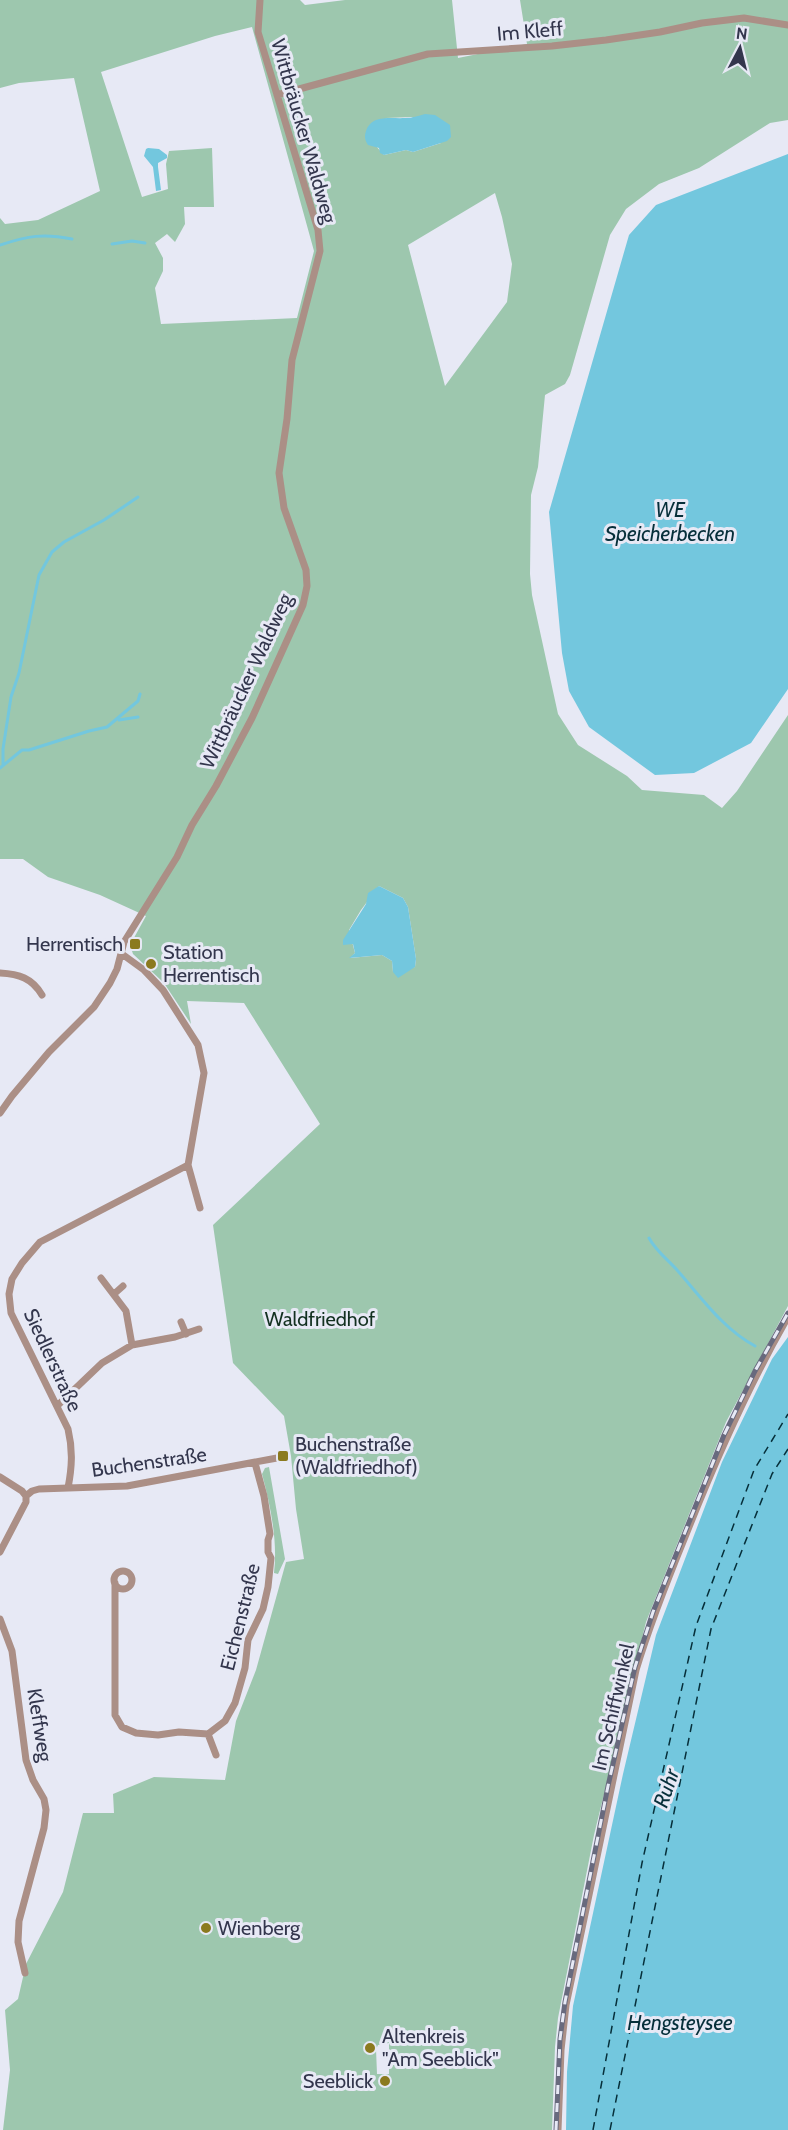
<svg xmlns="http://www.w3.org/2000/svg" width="788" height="2130" font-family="Cabin,sans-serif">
<rect width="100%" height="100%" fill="#e7e9f5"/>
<!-- green -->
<path fill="#9dc7ae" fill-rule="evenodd" d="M0,0H300L305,5L345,0H452L458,58L527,44L520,0H788V120L770,123L699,168L659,184L626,209L610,235L570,375L565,384L545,395L538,467L531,495L530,574L532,595L558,714L578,745L627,776L642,790L704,795L722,808L737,791L788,715V1306L726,1422L646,1622L594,1835L558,2018L555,2047L552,2130H3L10,2070L5,2010L18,1999L26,1964L63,1892L83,1813H114L113,1794L154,1777L225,1780L236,1721L256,1670L286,1562L304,1559L296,1509L291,1456L284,1416L233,1363L213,1225L320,1124L244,1003L187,1001L191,1024L164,983L133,954L130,945L146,916L100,895L48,877L23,859H0V218L5,224L38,220L100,191L74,78L19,83L0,88ZM252,27L314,251L297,318L161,324L155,288L163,271V258L155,243L167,234L175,242L185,224L184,207H214L212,148L169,151L166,164L168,189L142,197L101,72L215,36ZM412,117L441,143L413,152L406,150L384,155L376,146L386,118ZM495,193L502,217L512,264L507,302L445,386L408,245ZM379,886L403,898L408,907L416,959L415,967L393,972L392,961L382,955L350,958L355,953L349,930L361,910ZM389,2043V2074H377L376,2049L378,2045Z
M269,1467L285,1559L278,1574L274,1573C278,1540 270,1504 262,1474L265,1468Z"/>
<!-- water -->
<path fill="#73c7de" d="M425,114L435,115L450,125L451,137L447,141L413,152L406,150L384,155L380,153L379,148L368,145C365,140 364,137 366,131C372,114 391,119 405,118C412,118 418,116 425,114Z
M148,148L159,149L167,155V158L158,163V167L161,190L156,191L153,167L144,156L146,149Z
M788,154V689L751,743L694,773L655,775L589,727L569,691L562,653L549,512L629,235L656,205Z
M379,886L403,898L408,907L416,959L415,967L398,978L393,972L392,961L382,955L349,958L355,953L353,944L343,945V940L366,904L368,893Z
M788,1337V2130H566L567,2072L573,2006L623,1774L656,1635L722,1462L772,1359Z"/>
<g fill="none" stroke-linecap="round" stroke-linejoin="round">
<!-- stream -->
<path stroke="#73c7de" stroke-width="3" d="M112,244L132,241L145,243
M0,245C28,236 43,233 72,239
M119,720L138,717
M3,764V749L11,697L19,673L39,575L52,552L64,542L104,520L138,497
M0,768L22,750H29L89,731L107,727L138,701L140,694
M649,1238C656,1251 667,1259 677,1270C701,1297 723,1329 755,1346"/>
<!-- ferry -->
<path stroke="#062f3a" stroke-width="1.5" stroke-dasharray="8 6" stroke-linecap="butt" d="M593,2130L642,1863L696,1626L754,1470L788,1414
M610,2130L711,1629L772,1474L788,1449"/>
<!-- minor -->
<path stroke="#ab8f86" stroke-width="7" d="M277,95L428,54L552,46L606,40L660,32L702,23L744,18L788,25
M122,954L144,970L163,990L198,1045L204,1073L188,1165L200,1208
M0,973C19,974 32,978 42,995
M0,1113L12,1096L49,1052L94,1007L110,983L117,969L124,942L177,857L192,825L216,786L252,718L303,605L307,586L306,570L284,508L279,473L287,419L292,360L320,251L318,230L258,32L260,0
M101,1278L126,1311L132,1345
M114,1294L123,1286
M181,1322L186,1334
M57,1406L102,1363L132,1345L175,1337L199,1329
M0,1477L22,1491L26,1496
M68,1488C72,1467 73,1450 68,1429L11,1313L9,1294L12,1279L22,1263L40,1242L188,1165
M26,1496L32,1491L39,1489L127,1486L277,1458
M0,1552L26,1502V1496
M114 1580a9 9 0 1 1 18 0a9 9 0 1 1-18 0Z
M115,1583V1715L122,1727L136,1733L158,1735L179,1732L208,1734
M0,1619L12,1651L26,1760L33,1780L44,1799L46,1810L44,1828L19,1921L18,1942L25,1973
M216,1755L208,1734L225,1721L235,1703L245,1668L248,1640L263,1609L268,1587L271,1558L268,1552V1540L270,1534L264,1496L255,1463
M558,2130L561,2050L566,2005L636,1670C650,1624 667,1581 685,1537C715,1461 747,1388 788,1317"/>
<!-- rail casing -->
<g stroke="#686a7e" stroke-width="5">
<path id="rail" d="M556,2130L560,2039L565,2002L608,1786L635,1667L653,1612L724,1435L755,1371L788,1313"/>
</g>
<!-- rail -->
<use href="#rail" stroke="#e7e9f5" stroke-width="3" stroke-dasharray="9" stroke-linecap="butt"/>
</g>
<!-- markers -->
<g fill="#8b7a1f" stroke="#e7e9f5" stroke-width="2">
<rect x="129" y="938" width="12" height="12" rx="3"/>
<circle cx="151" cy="964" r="6"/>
<rect x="277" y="1450" width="12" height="12" rx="3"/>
<circle cx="206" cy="1928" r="6"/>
<circle cx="370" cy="2048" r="6"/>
<circle cx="385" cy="2081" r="6"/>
</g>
<g text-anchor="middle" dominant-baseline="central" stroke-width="6" stroke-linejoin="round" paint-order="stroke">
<!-- street labels -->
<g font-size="20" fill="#33364d" stroke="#e7e9f5">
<text transform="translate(530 31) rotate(-5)">Im Kleff</text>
<text transform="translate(304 131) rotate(74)">Wittbräucker Waldweg</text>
<text transform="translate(246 681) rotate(-65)">Wittbräucker Waldweg</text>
<text transform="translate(53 1360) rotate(65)">Siedlerstraße</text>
<text transform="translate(149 1462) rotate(-8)">Buchenstraße</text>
<text transform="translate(240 1617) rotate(-76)">Eichenstraße</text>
<text transform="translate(613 1707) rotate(-77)">Im Schiffwinkel</text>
<text transform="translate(40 1725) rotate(81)">Kleffweg</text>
</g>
<!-- poi labels -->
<g font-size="20" fill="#33364d" stroke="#e7e9f5" text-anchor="start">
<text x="123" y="944" text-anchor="end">Herrentisch</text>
<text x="163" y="952">Station<tspan x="163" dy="23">Herrentisch</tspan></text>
<text x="295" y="1444">Buchenstraße<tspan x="295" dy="23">(Waldfriedhof)</tspan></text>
<text x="218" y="1928">Wienberg</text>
<text x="382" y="2036">Altenkreis<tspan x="382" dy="23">"Am Seeblick"</tspan></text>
<text x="373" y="2081" text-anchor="end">Seeblick</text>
</g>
<!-- park labels -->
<g font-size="20" fill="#133121" stroke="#e7e9f5">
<text x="320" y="1319">Waldfriedhof</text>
</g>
<!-- water labels -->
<g font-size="21" font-style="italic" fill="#062f3a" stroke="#e7e9f5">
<text x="670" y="509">WE<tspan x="670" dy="24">Speicherbecken</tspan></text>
<text transform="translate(666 1788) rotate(-71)">Ruhr</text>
<text x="680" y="2022">Hengsteysee</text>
</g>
</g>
<!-- north arrow -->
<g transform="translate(740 48) rotate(7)" stroke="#e7e9f5" stroke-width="4.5" paint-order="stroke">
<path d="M0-4.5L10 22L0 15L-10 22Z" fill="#33364d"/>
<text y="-9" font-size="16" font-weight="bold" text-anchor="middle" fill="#33364d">N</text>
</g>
</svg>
